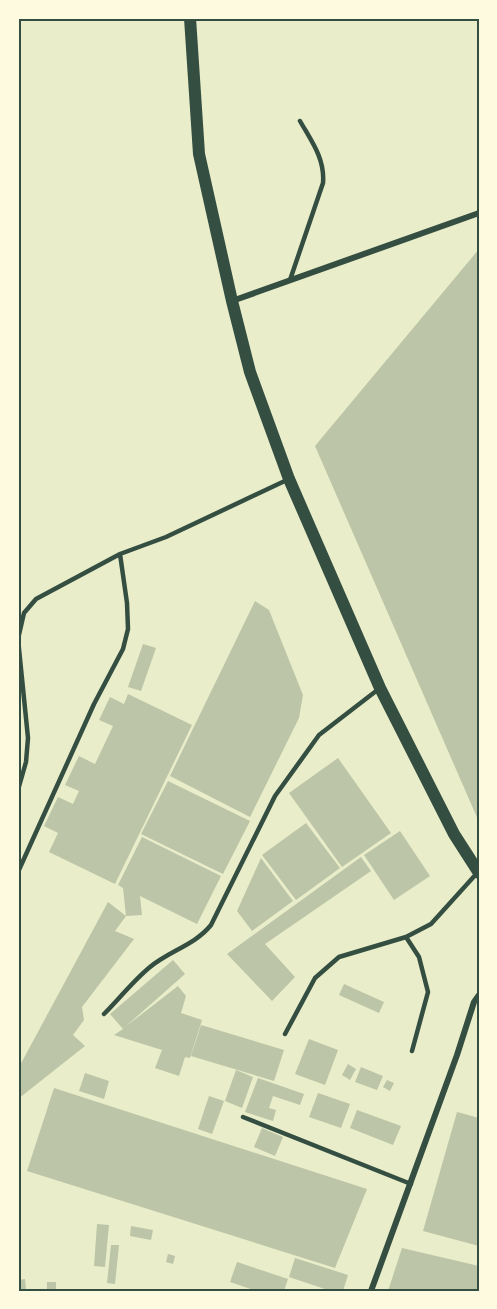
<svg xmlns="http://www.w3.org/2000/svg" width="497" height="1309" font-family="'Crimson Pro',serif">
<rect width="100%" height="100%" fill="#e9edc9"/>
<!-- building -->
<path fill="#bcc5a7" d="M479,249V822L315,446Z
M255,601L269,610L303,695L299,718L250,817L170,776Z
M143,644L156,648L141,691L128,687Z
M128,694L192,725L115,884L49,852L58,833L44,826L58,797L73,804L79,791L65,785L79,756L95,764L113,726L99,720L110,697L124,704Z
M338,758L391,833L342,867L289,793Z
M168,781L250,821L223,874L141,834Z
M306,823L340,868L296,900L262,855Z
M400,831L430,876L394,900L364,855Z
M142,837L221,876L197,924L140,896L142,915L126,916L123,888L118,885Z
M361,857L371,871L265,944L295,977L272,1001L227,954Z
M261,858L293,901L252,931L237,911Z
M108,902L126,916L115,931L134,939L82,1007L84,1020L73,1035L85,1046L18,1099V1069Z
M173,960L185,974L125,1027L178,986L186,996L181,1013L202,1020L190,1058L185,1057L179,1076L155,1068L162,1050L114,1035L123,1029L110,1014Z
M344,984L384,1002L379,1013L339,995Z
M201,1025L284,1050L274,1081L191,1056Z
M309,1039L338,1050L325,1085L295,1074Z
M348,1064L356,1069L350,1080L342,1075Z
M361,1067L383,1076L377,1090L355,1082Z
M236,1070L253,1077L242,1108L225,1101Z
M85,1073L109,1081L104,1099L79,1091Z
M258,1078L304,1094L300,1105L273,1096L269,1108L276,1110L273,1121L245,1112Z
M387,1080L394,1083L390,1091L383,1087Z
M54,1088L367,1189L335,1268L27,1171Z
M318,1093L350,1104L341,1128L309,1117Z
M209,1096L224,1101L212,1134L198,1129Z
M357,1110L401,1126L393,1145L350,1128Z
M457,1112L479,1118V1246L423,1231Z
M262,1128L283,1137L275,1156L254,1147Z
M97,1224L109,1225L105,1267L94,1266Z
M131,1226L153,1230L151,1240L130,1236Z
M111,1245H119L115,1284L107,1283Z
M402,1248L479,1266V1291H388Z
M168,1254L175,1256L173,1264L166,1262Z
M295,1258L348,1275L343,1291H331L289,1277Z
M237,1262L288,1279L284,1291H257L230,1282Z
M25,1279L26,1291H18V1280Z
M47,1282H56V1291H47Z"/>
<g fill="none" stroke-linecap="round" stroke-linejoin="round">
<!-- service -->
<path stroke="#344e41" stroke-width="4.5" d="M290,280L323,183C325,159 312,142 300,121
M18,790L26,762L28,738L18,639L24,613L36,599L120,554L166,537L289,479
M18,872L94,704L123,649L128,629L127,603L120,554
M406,937L419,957L428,992L412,1051
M104,1014C119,999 133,981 150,967C169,951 195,945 211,925L275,796L319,735L380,688
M285,1034L315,978L339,957L406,937L431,924L478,872
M243,1117L411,1184"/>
<!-- minor -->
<path stroke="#344e41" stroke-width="6" d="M232,301L479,213
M371,1291L457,1055L474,1002L479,995"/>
<!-- secondary -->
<path stroke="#344e41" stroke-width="12" d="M190,18L199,154L232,301L250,372L289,479L380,688L454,834L479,873"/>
</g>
<!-- border -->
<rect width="497" height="1309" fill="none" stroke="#fefae0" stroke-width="39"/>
<rect x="20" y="20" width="458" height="1270" fill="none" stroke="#344e41" stroke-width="2"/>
</svg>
